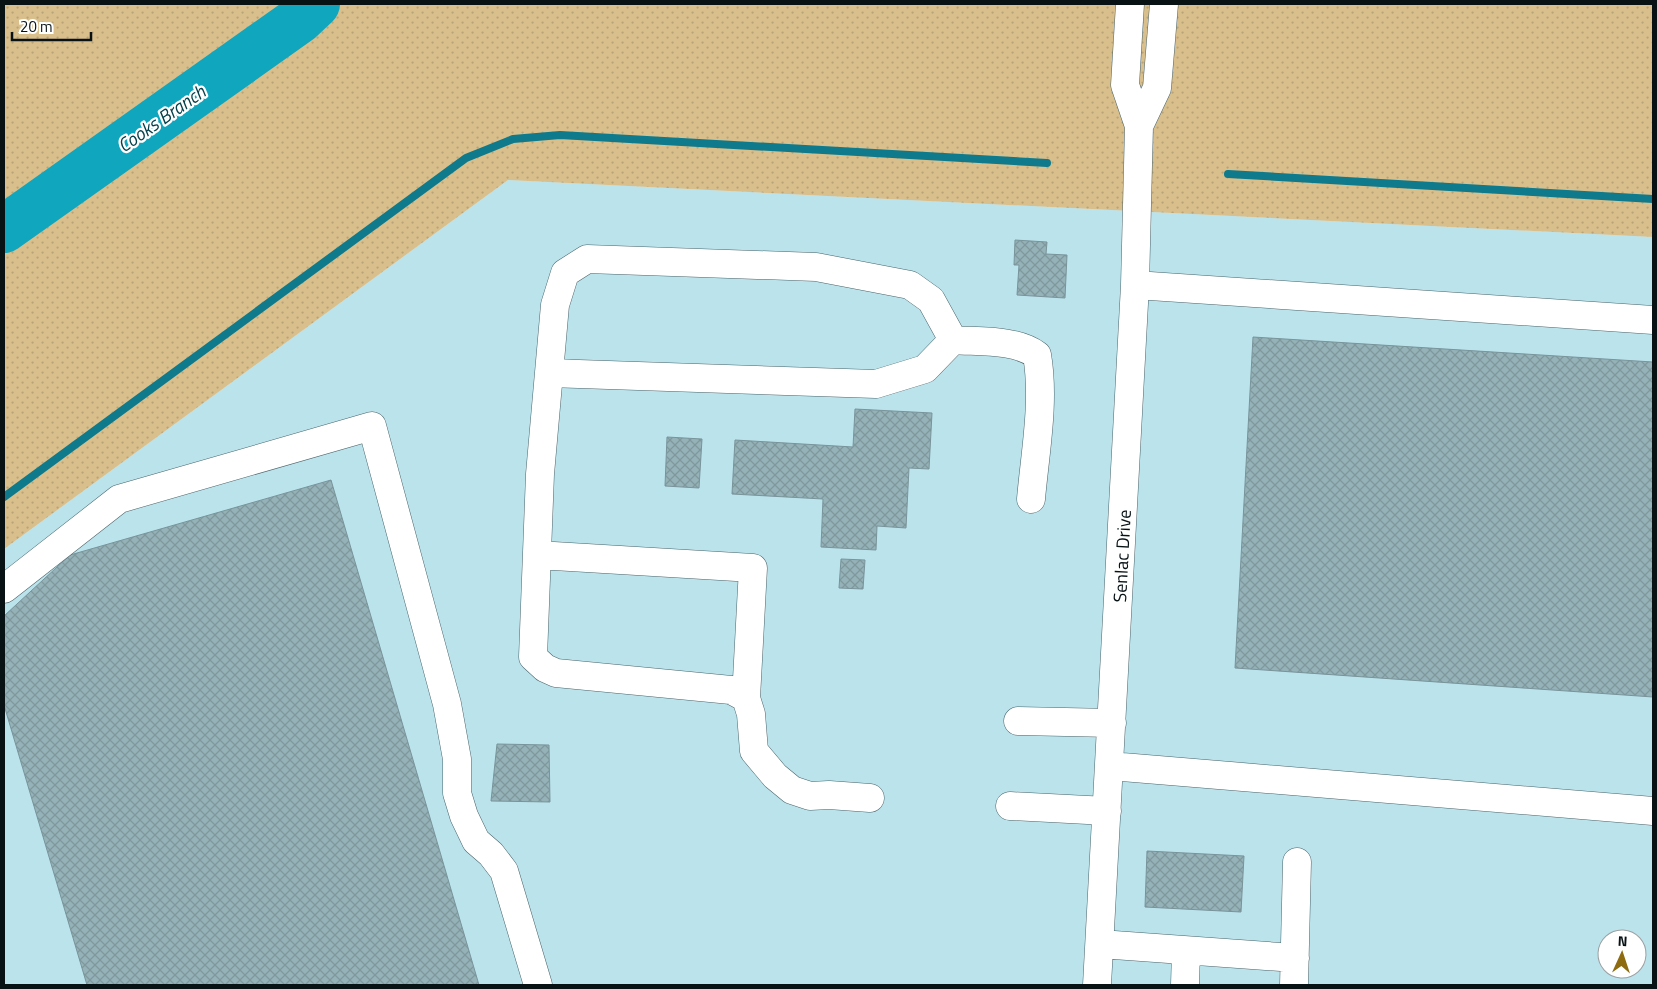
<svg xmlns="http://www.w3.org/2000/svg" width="1657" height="989" font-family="'Titillium Web',sans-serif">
<defs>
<pattern id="grass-dots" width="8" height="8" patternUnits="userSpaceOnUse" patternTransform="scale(1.25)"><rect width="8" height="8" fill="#d9bf8c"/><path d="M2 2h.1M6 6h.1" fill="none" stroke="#b9a378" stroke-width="1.8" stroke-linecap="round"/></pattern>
<pattern id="building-cross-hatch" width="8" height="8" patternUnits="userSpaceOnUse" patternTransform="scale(1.25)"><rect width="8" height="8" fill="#95b2b8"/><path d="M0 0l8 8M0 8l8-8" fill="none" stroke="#7f989d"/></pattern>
</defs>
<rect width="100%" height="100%" fill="#d0eff6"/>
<!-- built -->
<path fill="#bbe3ec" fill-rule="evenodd" d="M508,180L1653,237V985H4V549ZM1607,939H1637V969H1607Z"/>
<!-- grass -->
<path fill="url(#grass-dots)" d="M4,4H1653V237L508,180L4,549Z"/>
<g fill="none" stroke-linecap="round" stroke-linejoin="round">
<!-- stream -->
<path stroke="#0e7a8b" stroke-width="8" d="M1228,174L1653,199
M4,497L466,158L513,139L560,135L1047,163"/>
<!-- river -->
<path stroke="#10a6be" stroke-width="48" d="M4,229L299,20L316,4"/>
</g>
<!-- building -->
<path fill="url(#building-cross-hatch)" stroke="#78949a" d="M1015,240L1047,242L1046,254L1067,255L1065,298L1017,295L1019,265H1014Z
M1253,337L1653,362V697L1235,668Z
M855,409L932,413L929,469L909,468L906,528L877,526L876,550L821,547L823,499L732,494L735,440L853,447Z
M667,437L702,439L699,488L665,486Z
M331,480L479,985H87L4,705V616L70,555Z
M841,559L865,560L863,589L839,588Z
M497,744L549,745L550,802L491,801Z
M1147,851L1244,856L1241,912L1145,907Z"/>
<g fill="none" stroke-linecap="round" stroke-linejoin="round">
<!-- minor casing -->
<g stroke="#49646a" stroke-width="29">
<path id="minor" d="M1139,126L1157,88L1164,4
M1135,285L1653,320
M953,340C980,342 1015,339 1037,355C1045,401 1035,453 1031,499
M549,373L876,384L925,369L953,340
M537,555L753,568L746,698
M4,589L119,499L372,426L447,704L457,759V793L464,816L476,841L491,854L504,871L538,985
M1018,721L1112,723
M1110,766L1653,811
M870,798L829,795L810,796L792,790L775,776L754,751L751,714L746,698L731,690L556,673L545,668L533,657L540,474L555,305L565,273L587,259L816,267L910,285L931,300L953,340
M1010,806L1107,811
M1100,944L1295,958
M1097,985L1135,285L1139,126L1125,85L1130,4
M1185,985L1186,951
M1294,985L1297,862"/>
</g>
<!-- minor -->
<use href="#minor" stroke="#fff" stroke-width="28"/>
</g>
<g text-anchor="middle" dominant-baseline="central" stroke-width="4.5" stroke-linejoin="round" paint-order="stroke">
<!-- street labels -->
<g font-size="18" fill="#081215" stroke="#fff">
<text transform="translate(1122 556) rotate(-87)">Senlac Drive</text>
</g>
<!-- water labels -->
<g font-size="19" font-style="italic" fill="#06414b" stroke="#fff">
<text transform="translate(161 118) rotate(-35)">Cooks Branch</text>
</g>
</g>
<!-- border -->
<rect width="1657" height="989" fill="none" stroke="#081215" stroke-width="10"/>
<!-- north arrow -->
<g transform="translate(1622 954) rotate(3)"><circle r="24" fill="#ffffff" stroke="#9ca0a1"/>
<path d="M0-4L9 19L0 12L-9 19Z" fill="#8f6b10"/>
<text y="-8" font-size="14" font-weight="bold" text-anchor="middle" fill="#081215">N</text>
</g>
<!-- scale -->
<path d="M12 32v8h79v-8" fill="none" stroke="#081215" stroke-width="2.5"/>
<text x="20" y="32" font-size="15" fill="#081215" stroke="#ffffff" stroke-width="4" paint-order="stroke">20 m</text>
</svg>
